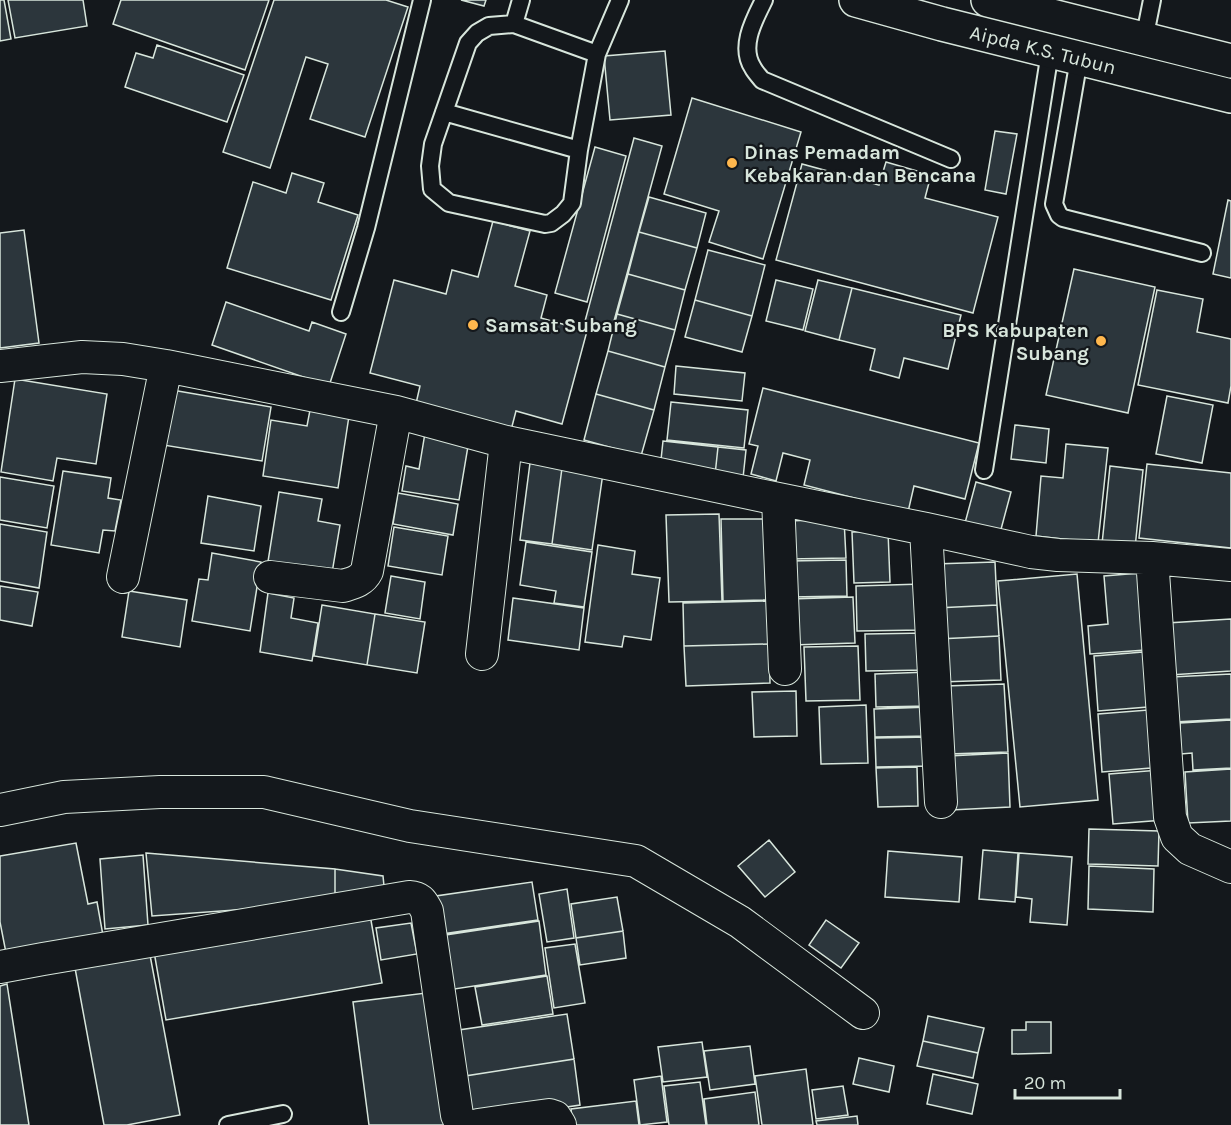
<svg xmlns="http://www.w3.org/2000/svg" width="1231" height="1125" font-family="Karla,sans-serif">
<rect width="100%" height="100%" fill="#14181c"/>
<!-- building -->
<path fill="#2c363c" stroke="#d8e6dc" stroke-width="1.5" d="M0,0H4L11,39L0,41Z
M8,0H83L87,26L15,38Z
M121,0H269L245,70L113,24Z
M274,0H386L408,7L365,137L310,119L328,64L306,57L270,168L223,152Z
M461,0H486L484,6Z
M157,45L244,75L227,122L125,87L136,53L153,58Z
M665,51L671,115L610,120L604,56Z
M692,98L801,132L763,259L709,242L719,211L664,194Z
M995,131L1017,134L1006,194L985,190Z
M634,138L662,146L611,332L584,325Z
M595,147L626,156L587,302L555,293Z
M886,162L931,175L925,198L998,217L973,313L776,260L802,164L879,185Z
M292,173L324,183L318,202L358,215L331,300L227,268L253,182L286,193Z
M649,197L706,213L697,248L639,232Z
M1228,200L1231,201V278L1213,274Z
M493,221L530,231L515,286L547,295L541,318L587,331L562,424L516,411L510,434L415,408L420,386L370,373L394,280L446,294L452,270L478,277Z
M24,230L39,343L0,348V233Z
M639,232L697,248L685,290L628,274Z
M708,250L765,265L752,316L695,300Z
M1074,269L1155,287L1128,413L1046,395Z
M628,274L685,290L675,330L617,314Z
M776,280L813,289L803,330L766,321Z
M818,280L852,288L839,340L805,331Z
M852,288L961,315L948,369L904,358L899,378L870,370L875,349L839,340Z
M1157,290L1203,299L1197,332L1231,339V386L1228,403L1138,385Z
M695,300L752,316L742,352L685,337Z
M226,302L309,331L312,322L346,334L329,386L212,345Z
M617,314L675,330L665,367L608,351Z
M608,351L665,367L654,410L596,394Z
M676,366L745,373L742,401L674,394Z
M15,379L107,394L96,464L57,458L53,481L1,472Z
M763,388L979,443L965,499L914,486L908,512L804,485L810,460L783,453L776,481L751,474L758,446L749,444Z
M172,390L271,407L262,461L163,445Z
M596,394L654,410L641,456L584,440Z
M1167,396L1213,405L1202,463L1156,454Z
M671,402L748,410L744,448L667,440Z
M310,410L349,416L338,488L263,476L271,420L307,426Z
M1015,425L1049,429L1046,463L1011,459Z
M425,433L469,440L459,500L402,491L406,466L419,469Z
M663,441L718,447L715,475L660,469Z
M1066,444L1108,448L1098,543L1036,536L1041,476L1063,478Z
M718,447L746,450L743,478L715,475Z
M530,463L562,468L552,544L520,540Z
M1147,464L1231,473V548L1139,538Z
M1110,466L1143,470L1135,548L1102,544Z
M562,468L603,473L592,550L552,544Z
M63,471L111,478L108,498L121,500L115,531L103,530L99,553L51,545Z
M0,477L54,486L47,528L0,520Z
M976,482L1011,492L1000,533L965,523Z
M279,492L322,499L318,521L340,525L331,579L267,568Z
M398,493L458,504L453,535L393,524Z
M208,496L261,506L254,551L201,543Z
M719,514L722,601L669,602L666,515Z
M721,519H764L766,600L723,601Z
M844,519L846,558L789,559L787,521Z
M0,524L47,532L39,588L0,581Z
M394,527L448,536L442,575L388,566Z
M888,531L890,582L854,583L852,532Z
M526,542L592,552L584,607L554,603L556,591L520,585Z
M598,545L635,551L632,574L660,578L651,640L624,636L622,647L585,642Z
M212,553L261,562L250,631L192,621L199,579L208,580Z
M846,560L847,596L790,597L789,561Z
M995,562L997,605L936,608L934,564Z
M1140,573L1146,650L1090,654L1088,626L1108,624L1104,576Z
M1077,574L1098,800L1020,807L998,581Z
M391,576L425,582L420,619L385,613Z
M922,584L923,630L857,631L856,586Z
M0,586L38,592L32,626L0,620Z
M129,591L187,600L180,647L122,637Z
M268,593L294,598L291,618L318,623L312,661L260,652Z
M853,597L855,643L792,645L790,599Z
M513,598L584,608L579,650L508,640Z
M768,601L769,644L684,646L683,603Z
M322,605L375,614L367,665L314,656Z
M997,605L999,636L938,639L936,608Z
M375,614L425,622L417,673L367,665Z
M1231,619V671L1170,675L1167,623Z
M926,633L927,670L866,671L865,634Z
M999,636L1001,680L940,682L938,639Z
M769,644L770,683L686,686L684,646Z
M858,646L860,700L806,701L804,647Z
M1143,652L1148,707L1098,711L1094,656Z
M928,672L929,706L876,707L875,674Z
M1231,674V719L1174,722L1171,677Z
M1004,684L1008,752L948,754L945,686Z
M796,691L797,736L754,737L752,692Z
M866,705L868,763L821,764L819,707Z
M930,707V736L875,737L874,709Z
M1148,710L1151,768L1102,772L1098,714Z
M1231,720V768L1193,770L1192,753L1181,754L1180,723Z
M930,737L931,766L876,767L875,738Z
M1008,753L1010,807L951,810L948,756Z
M917,767L918,806L878,807L876,768Z
M1231,769V821L1188,823L1185,772Z
M1160,770L1164,820L1113,824L1109,774Z
M1089,829L1159,831L1158,866L1088,864Z
M769,840L795,872L765,897L738,866Z
M76,843L88,904L97,902L104,941L7,958L0,922V856Z
M983,850L1018,853L1015,902L979,899Z
M888,851L962,857L959,902L885,897Z
M146,853L335,869V903L152,916Z
M1019,853L1072,857L1067,925L1030,922L1032,899L1016,897Z
M143,855L148,925L105,929L100,859Z
M1089,866L1154,869L1153,912L1088,909Z
M335,869L383,876L385,896L335,903Z
M532,882L538,920L442,934L436,896Z
M567,889L574,938L547,942L539,894Z
M617,897L623,931L576,938L571,904Z
M369,909L382,983L166,1020L153,946Z
M826,920L859,943L841,968L809,945Z
M539,921L546,975L448,990L439,936Z
M411,923L417,954L381,960L376,928Z
M623,931L626,958L580,965L576,938Z
M575,944L585,1003L554,1008L545,948Z
M150,955L180,1115L127,1125H104L75,968Z
M547,976L553,1014L482,1025L475,987Z
M7,984L29,1125H0V986Z
M426,993L444,1125H369L353,1002Z
M567,1014L574,1059L459,1077L452,1031Z
M928,1016L984,1028L978,1053L923,1041Z
M1026,1022H1051V1053L1012,1054V1030H1026Z
M923,1041L978,1053L973,1078L917,1066Z
M702,1042L707,1077L663,1082L658,1047Z
M750,1046L755,1084L710,1090L704,1051Z
M859,1058L894,1066L889,1092L853,1084Z
M574,1059L580,1105L466,1122L459,1077Z
M806,1069L813,1125H762L755,1076Z
M933,1074L978,1084L972,1114L927,1104Z
M661,1076L667,1122L640,1125L634,1080Z
M700,1082L706,1125H669L664,1086Z
M843,1086L848,1115L816,1119L812,1090Z
M755,1092L759,1125H707L704,1099Z
M636,1101L639,1125H573L571,1109Z
M857,1116L858,1125H817L816,1121Z"/>
<g fill="none" stroke-linecap="round" stroke-linejoin="round">
<!-- service casing -->
<g stroke="#d8e6dc" stroke-width="20">
<path id="service" d="M764,0C754,20 739,47 753,68C755,72 759,76 762,80L951,159
M514,24L521,0
M1144,40L1152,0
M597,54L514,24L489,26L477,33L468,43L433,144L430,166L432,189L449,203L545,224L551,223L563,214L572,203L579,150L597,54L620,0
M1079,59L1054,204L1059,215L1063,218L1202,253
M444,112L579,150
M341,312L366,228L422,0
M984,470L1050,52
M228,1125L283,1114"/>
</g>
<!-- minor casing -->
<g stroke="#d8e6dc" stroke-width="34">
<path id="minor" d="M0,366L82,357L123,359L166,366L396,412L506,442L778,499L926,529L1031,552L1058,555L1152,558L1231,565
M778,499L785,669
M926,529L941,802
M1152,558L1170,817L1177,837L1190,849L1231,867
M123,577L166,366
M270,577L343,586C353,583 362,581 367,571L396,412
M482,654L506,442
M0,810L64,797L160,792H264L410,826L636,861L740,922L863,1013
M0,967L43,959L409,897C421,898 422,902 427,911L457,1115L460,1121L464,1125
M478,1125L549,1115L555,1117L560,1125"/>
</g>
<!-- tertiary casing -->
<g stroke="#d8e6dc" stroke-width="36">
<path id="tertiary" d="M856,0L942,24L1231,96
M988,0L1231,61"/>
</g>
<!-- service -->
<use href="#service" stroke="#14181c" stroke-width="16"/>
<!-- minor -->
<use href="#minor" stroke="#14181c" stroke-width="32"/>
<!-- tertiary -->
<use href="#tertiary" stroke="#14181c" stroke-width="33"/>
</g>
<!-- markers -->
<g fill="#ffb74d" stroke="#14181c" stroke-width="2">
<circle cx="732" cy="163" r="6"/>
<circle cx="473" cy="325" r="6"/>
<circle cx="1101" cy="341" r="6"/>
</g>
<g text-anchor="middle" dominant-baseline="central" stroke-width="4.5" stroke-linejoin="round" paint-order="stroke">
<!-- street labels -->
<g font-size="20" fill="#d8e6dc" stroke="#14181c">
<text transform="translate(1043 50) rotate(14)">Aipda K.S. Tubun</text>
</g>
<!-- poi labels -->
<g font-size="20" font-weight="bold" fill="#d8e6dc" stroke="#14181c" text-anchor="start">
<text x="744" y="152">Dinas Pemadam<tspan x="744" dy="23">Kebakaran dan Bencana</tspan></text>
<text x="485" y="325">Samsat Subang</text>
<text x="1089" y="330" text-anchor="end">BPS Kabupaten<tspan x="1089" dy="23">Subang</tspan></text>
</g>
</g>
<!-- scale -->
<path d="M1015 1089v9h105v-9" fill="none" stroke="#d8e6dc" stroke-width="3"/>
<text x="1024" y="1089" font-size="18" fill="#d8e6dc" stroke="#14181c" stroke-width="4.5" paint-order="stroke">20 m</text>
</svg>
